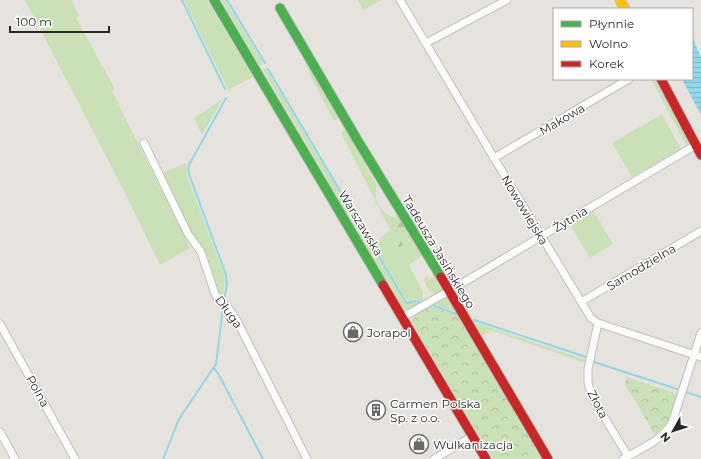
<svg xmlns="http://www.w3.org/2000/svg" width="701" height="459" font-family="Montserrat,sans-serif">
<defs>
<pattern id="forest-firs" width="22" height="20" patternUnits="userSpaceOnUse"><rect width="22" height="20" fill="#cae1b7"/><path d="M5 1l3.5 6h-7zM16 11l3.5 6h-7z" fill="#aec19d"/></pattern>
<pattern id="park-crowns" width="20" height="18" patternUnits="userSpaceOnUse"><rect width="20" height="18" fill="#cae1b7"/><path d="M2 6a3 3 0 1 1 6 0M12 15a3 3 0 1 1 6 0" fill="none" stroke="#aec19d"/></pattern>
<pattern id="water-rules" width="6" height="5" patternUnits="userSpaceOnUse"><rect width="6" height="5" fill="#93d6e7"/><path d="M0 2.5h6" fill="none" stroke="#7fb8c6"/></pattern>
</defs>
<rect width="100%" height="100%" fill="#e6e2de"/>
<!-- grass -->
<path fill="#cae1b7" d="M25,0H71L79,16L76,18L115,89L112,91L190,248L160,265L122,187Z
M184,0H207L253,77L228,90Z
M221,0H225L264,64L260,66Z
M358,0H382L363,10Z
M299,49L340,117L334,121L312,79Z
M266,68L403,300L407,304L415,302L422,304L410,310L403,308L263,70Z
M651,79H657L689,142L687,147Z
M223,98L202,135L194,118L211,107Z
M662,114L681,149L632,177L612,143Z
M346,129L368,164L366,166L377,186C373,201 379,208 391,217L400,216V248L413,238L423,255L409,265L423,292V301L414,299L410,301L405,298L373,244L390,230L341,133Z
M186,163L187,176L224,274L225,281L222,301L220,299L159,167L163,173Z
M593,210L613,244L590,258L570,224Z
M427,275L429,280L436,276L442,287V291L437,295C429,292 427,288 424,280Z
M444,297L448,298L457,312L434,305L432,307L428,306Z
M474,322L586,360L585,363L491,330L482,336Z"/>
<!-- forest -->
<path fill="url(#forest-firs)" d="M400,216L413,238L399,248L390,230Z"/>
<!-- park -->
<path fill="url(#park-crowns)" d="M428,306L460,316L544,459H493L413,324L412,321L416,314Z
M626,377L678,394L667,425L664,430L655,435L625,384Z"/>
<!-- water -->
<path fill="url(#water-rules)" d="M692,36L701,58V115L682,79H692Z"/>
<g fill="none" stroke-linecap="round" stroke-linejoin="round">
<!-- stream -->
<path stroke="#93d6e7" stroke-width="2" d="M182,0L225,89
M227,0L265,63
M268,69L404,299L407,303L415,301L420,302
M224,302L227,282L226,275L189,174L188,168L190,163L226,98
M434,306L457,314
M474,320L586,357
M594,362L677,389
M214,368L219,375L263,459
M686,392L701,397
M163,459L179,419L216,364L223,308"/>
<!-- street casing -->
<g stroke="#c0bfbf" stroke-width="9">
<path id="street" d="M400,0L494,158L591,318L598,323L701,357
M426,43L507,0
M144,143L188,234L201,252L215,294L221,303L227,306L236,319L307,459
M494,158L629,79
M581,302L701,231
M403,317L449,291L696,145
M598,323L588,369V383L593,399L628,456
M0,324L75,459
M0,432L15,459
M434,459L473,436
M623,459C640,449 663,440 672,423L701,333"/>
</g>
<!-- fast casing -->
<g stroke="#c0bfbf" stroke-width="11">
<path id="fast" d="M214,0L383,285
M280,8L358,141L441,277"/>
</g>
<!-- slow casing -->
<g stroke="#c0bfbf" stroke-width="11">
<path id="slow" d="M620,0L625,9"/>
</g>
<!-- jam casing -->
<g stroke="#c0bfbf" stroke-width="11">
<path id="jam" d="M661,79L701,155
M441,277L548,459
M383,285L486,459"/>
</g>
<!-- street -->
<use href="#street" stroke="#fbfbfa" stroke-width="7"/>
<!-- fast -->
<use href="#fast" stroke="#4caf50" stroke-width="9"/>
<!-- slow -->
<use href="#slow" stroke="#ffc107" stroke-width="9"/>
<!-- jam -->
<use href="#jam" stroke="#c62828" stroke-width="9"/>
</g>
<!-- icons -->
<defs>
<g id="shop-ring" transform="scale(1)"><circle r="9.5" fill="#fff" stroke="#6a6968" stroke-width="1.5"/><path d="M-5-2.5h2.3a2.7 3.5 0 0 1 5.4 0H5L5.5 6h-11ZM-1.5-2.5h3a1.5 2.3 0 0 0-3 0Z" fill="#6a6968"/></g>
<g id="building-ring" transform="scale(1)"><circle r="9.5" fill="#fff" stroke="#6a6968" stroke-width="1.5"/><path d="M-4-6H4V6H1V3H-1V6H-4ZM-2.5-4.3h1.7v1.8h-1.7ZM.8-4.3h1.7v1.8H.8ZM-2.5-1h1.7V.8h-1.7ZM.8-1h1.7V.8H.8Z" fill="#6a6968"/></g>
</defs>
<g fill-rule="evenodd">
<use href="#shop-ring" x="353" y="332"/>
<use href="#building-ring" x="376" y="410"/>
<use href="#shop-ring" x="419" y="444"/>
</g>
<g text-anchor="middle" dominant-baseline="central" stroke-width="3" stroke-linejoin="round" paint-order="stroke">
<!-- street labels -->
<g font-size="12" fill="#282828" stroke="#fff">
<text transform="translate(562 119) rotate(-30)">Makowa</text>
<text transform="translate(525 210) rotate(59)">Nowowiejska</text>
<text transform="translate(570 219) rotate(-31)">Żytnia</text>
<text transform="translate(361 223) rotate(59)">Warszawska</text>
<text transform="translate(439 252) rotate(59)">Tadeusza Jasińskiego</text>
<text transform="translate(641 267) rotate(-31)">Samodzielna</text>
<text transform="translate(229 312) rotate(54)">Długa</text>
<text transform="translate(38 391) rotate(61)">Polna</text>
<text transform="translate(598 404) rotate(63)">Złota</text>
</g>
<!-- poi labels -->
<g font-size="12" fill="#282828" stroke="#fff" text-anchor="start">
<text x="367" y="332">Jorapol</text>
<text x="390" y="403">Carmen Polska<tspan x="390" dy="14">Sp. z o.o.</tspan></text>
<text x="433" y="444">Wulkanizacja</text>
</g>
</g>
<!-- legend -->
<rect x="553" y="8" width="140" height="72" fill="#ffffff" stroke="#a9a9a9"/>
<rect x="561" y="21" width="20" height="6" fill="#4caf50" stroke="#a9a9a9"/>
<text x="589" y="28" font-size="12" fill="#282828">Płynnie</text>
<rect x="561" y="41" width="20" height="6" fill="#ffc107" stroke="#a9a9a9"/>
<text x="589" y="48" font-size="12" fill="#282828">Wolno</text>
<rect x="561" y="61" width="20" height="6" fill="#c62828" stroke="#a9a9a9"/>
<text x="589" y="68" font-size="12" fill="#282828">Korek</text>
<!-- north arrow -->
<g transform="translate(673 431) rotate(231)" stroke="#ffffff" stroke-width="3" paint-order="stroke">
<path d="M0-3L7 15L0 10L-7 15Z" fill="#282828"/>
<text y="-6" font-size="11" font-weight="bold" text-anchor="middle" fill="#282828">N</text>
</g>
<!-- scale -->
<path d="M10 26v6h99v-6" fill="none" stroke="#282828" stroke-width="2"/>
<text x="16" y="26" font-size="12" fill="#282828" stroke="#ffffff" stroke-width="3" paint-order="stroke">100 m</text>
</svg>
